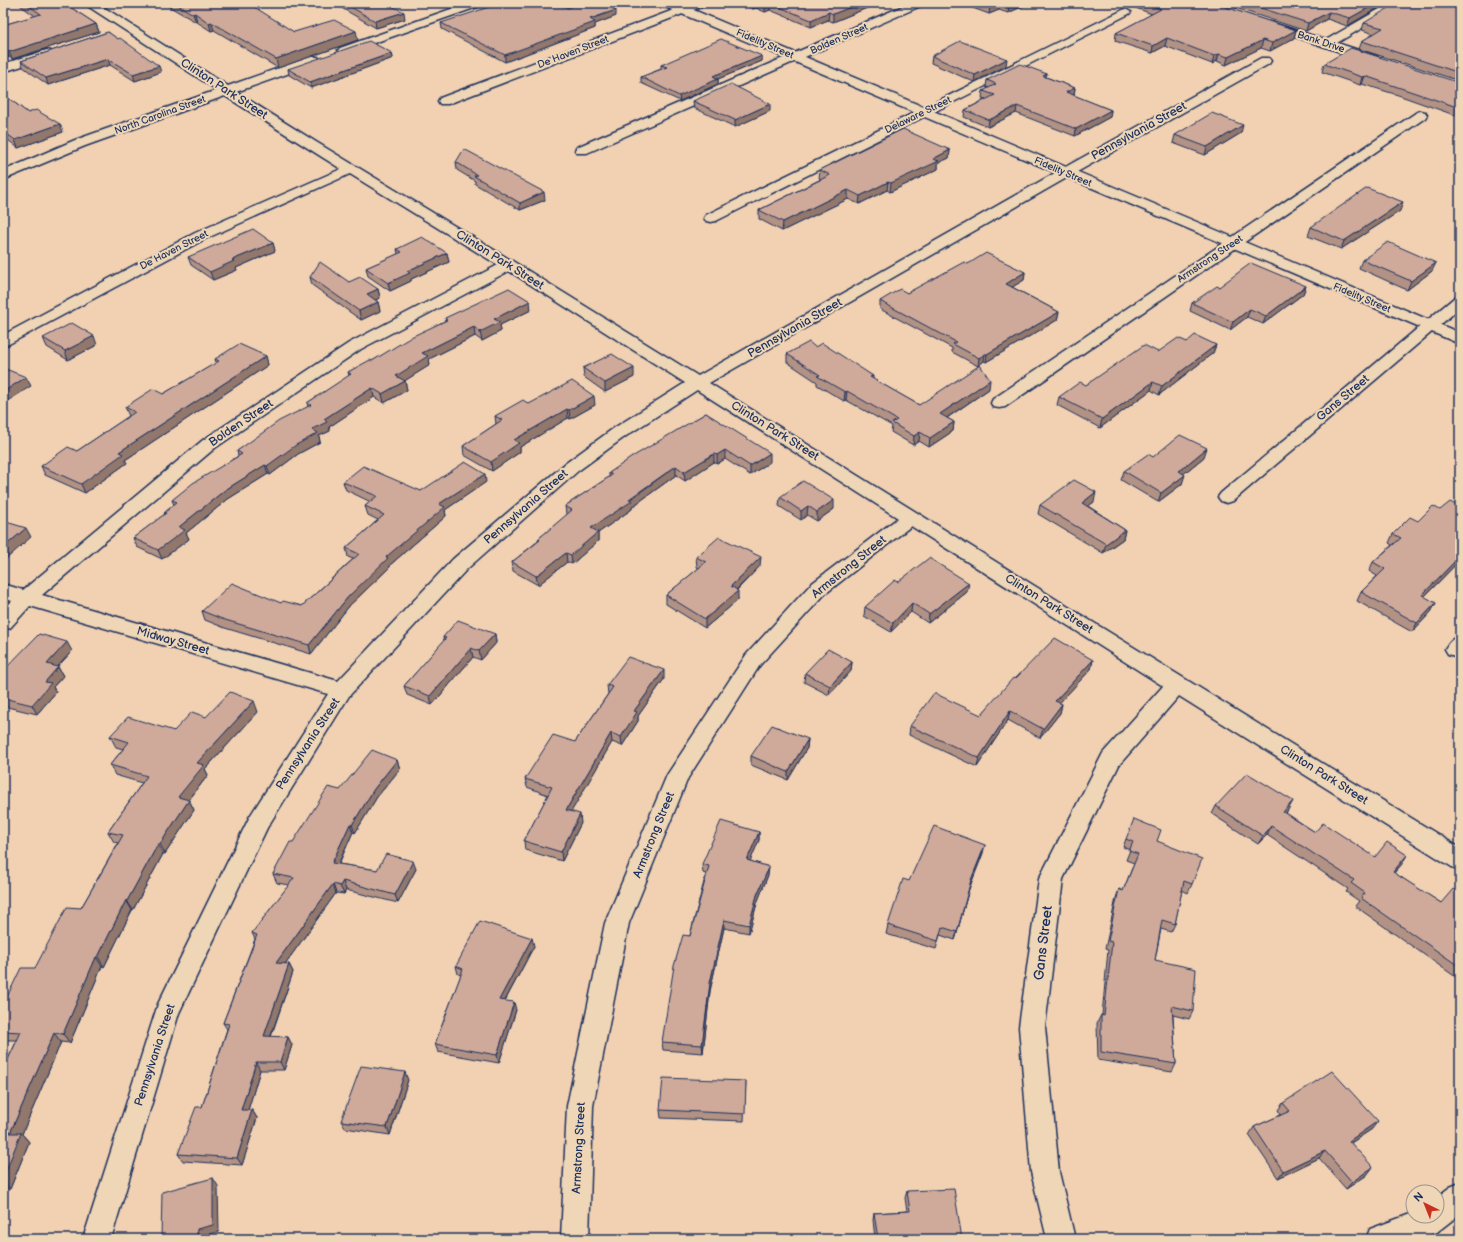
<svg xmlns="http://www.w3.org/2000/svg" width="1463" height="1242" font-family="'Balsamiq Sans',sans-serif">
<rect width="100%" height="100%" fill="#f1d1b2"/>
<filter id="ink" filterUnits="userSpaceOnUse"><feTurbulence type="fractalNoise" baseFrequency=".025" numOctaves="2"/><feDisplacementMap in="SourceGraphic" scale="8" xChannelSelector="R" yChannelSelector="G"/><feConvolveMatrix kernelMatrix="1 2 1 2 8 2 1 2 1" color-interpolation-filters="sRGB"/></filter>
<g filter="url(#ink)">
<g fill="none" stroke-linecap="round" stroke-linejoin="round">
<!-- minor casing -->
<g stroke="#1b2f5e" stroke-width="3">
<path id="minor" d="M83,3H97L228,86L310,57H318L320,60L318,63L236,92L316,142L514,262L698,376L1060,170L1261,58H1269L1271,61L1269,64L1070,176L709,383L1086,618L1460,848V870L1452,867L1179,696L1119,765L1063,879L1045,1027L1059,1172L1075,1239H1047L1031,1172L1019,1027L1039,879L1103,753L1163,686L911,526L825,594L760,665L688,778L629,923L593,1106L589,1239H561L567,1106L605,923L667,775L746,655L811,584L898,518L697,390L626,436L578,471L467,569L349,696L267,828L179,1013L111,1239H83L158,1004L250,816L328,694L30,606L10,628L3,630V610L12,601L3,598V584L23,590L203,440L349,343L498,265L350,174L205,239L9,344L3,346V335L195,233L341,169L225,96L85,146L3,180V171L75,140L217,90ZM509,271L685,383L614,428L566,463L453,559L338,681L42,595L215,448L361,349Z
M468,3H485L483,5L348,52H340L338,50L340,48Z
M692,3H708L706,5L448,104H440L438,101L440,98Z
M910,3H925L923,5L587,153H577L575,150L577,147Z
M1390,3H1404L1337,43L1377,56L1379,59L1377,62L1373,63L1266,27L1264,25L1266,23L1270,22L1326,40Z
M1125,9L1131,12L1129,14L716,221L711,222L706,221L704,218L706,215Z
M47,50L51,51L53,54L51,57L3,72V64Z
M1421,111L1425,112L1427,115L1425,118L1005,407L999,408L993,407L991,403L993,399L1417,112Z
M1460,295V308L1233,501L1227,503L1221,501L1218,497L1221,493L1455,297Z
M1460,636V655L1455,656L1448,654L1445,649C1449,642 1452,638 1460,636Z
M1460,1183V1214L1437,1232L1420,1239H1366L1370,1229L1413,1213V1216H1437V1197L1450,1187Z"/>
</g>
<!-- secondary casing -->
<g stroke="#1b2f5e" stroke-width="3">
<path id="secondary" d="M661,3H677L1460,333V344L663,6Z"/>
</g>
<!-- minor -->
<use href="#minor" fill="#eed6b6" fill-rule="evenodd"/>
<!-- secondary -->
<use href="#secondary" fill="#eed6b6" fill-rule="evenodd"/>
</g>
<!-- wall -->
<path fill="#b29284" stroke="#1b2f5e" d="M17,3H64L96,24L99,32L12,59L9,57L3,59V25L35,16Z
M163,3H227L294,32L358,40L278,68L214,30L211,31L197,22H196Z
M333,3H386L405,19L376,28Z
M739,3H879L833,22L828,20L811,27L770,10L765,12L756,8L753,9Z
M959,3H1030L1008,13L999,10L989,14Z
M1122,3H1213L1296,30L1294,38L1270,51L1261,48L1226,65L1217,61L1212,64L1165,46L1152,53L1115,41L1116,33L1152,14Z
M1220,3H1387L1347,26L1327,19L1306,31Z
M1460,3V81L1359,49L1362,41L1374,34L1362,30L1364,23Z
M568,8L616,16L595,24V28L505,62L442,29L441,23Z
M108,32L161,72L135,81L110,65L48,85L23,67L21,61Z
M392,53L393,58L311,88L289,75L288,69Z
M762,56V61L718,79V84L680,101L641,83V77L661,69V65Z
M932,56L1006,66L974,82L931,63Z
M1324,64L1460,83V117L1398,95L1362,84L1360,85L1322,72Z
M1047,74L1046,77L1075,88L1074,95H1073L1111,110L1110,117L1075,136L1016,113L988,127L964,117L965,110L986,99L982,98L983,91L989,88L986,87L987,80Z
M3,94L28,113L63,132L18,148L3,136Z
M693,101L770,111L735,127L694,108Z
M1241,133L1205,155L1173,143L1175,135Z
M950,150L949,158L938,163V169L890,192L887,190L859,204L848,199L782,231L759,219V210L821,179L819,178L820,170Z
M456,162L545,200L520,210L475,184V181L457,170Z
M1400,211L1341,249L1308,236L1311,227Z
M273,243L275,251L236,268L237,270L213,280L191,265L188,257Z
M397,249L447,253L449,262L411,279V281L390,291L368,276L366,268L398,254Z
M1362,260L1432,271L1407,290L1359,268Z
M968,264L1025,272L1024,280L1012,287L1059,312L1057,320L986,362L984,361L978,366L952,352V348L880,309V301L907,293Z
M310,277L349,282L378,289L380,298L375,300L378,302L380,311L361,320L312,285Z
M1306,286L1303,294L1263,324L1247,317L1230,330L1190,311L1192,303L1219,287Z
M531,310L500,325L501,331L482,341L475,336L429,359L430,365L404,381H405L407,390L384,403L374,397L329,427L330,431L319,436L320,442L298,454L270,475L268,474L228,499L186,533L189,539L162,559L137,547L133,538L165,514L164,513L174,505L172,500L238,456L237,451L308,407L307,403L349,376L348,372L372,361L446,320L445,318Z
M43,338L97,345L68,360L47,347Z
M1187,342L1216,345L1213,353L1159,395L1151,390L1100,428L1057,405L1059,397L1086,385L1158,352Z
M815,347L873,376V379L919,405L989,389L947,418L954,422L953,431L929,447L919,441L913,445L891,432L892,426L846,400L844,401L817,385V382L787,362V354Z
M266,356L268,365L125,460L127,463L85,493L45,475L41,466L77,451L129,416L125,407L163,394L216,363L215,359Z
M583,368L634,377L605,392L584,377Z
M529,404L595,405L570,419L568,418L520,447V452L492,471L464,455L463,446L496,424L495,416Z
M706,413L770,462L750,475L725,459L717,464L714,462L685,481L676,475L632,507V509L598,533V541L572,564L567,562L538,585L513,571L512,562L538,541V539L567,515L566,514L565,506L609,477V473Z
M1153,457H1204L1183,474L1182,484L1158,502L1121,480L1124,471Z
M343,482L421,491L486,482L445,510L446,516L390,565V567L350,605L311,654L225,628L205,620L202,611L281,603L302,606L353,559L348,557L346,548L378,520L368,515L365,506L371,502L346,490Z
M780,497L834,509L817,521L807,515L801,520L779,506Z
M1094,502L1088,506L1125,530L1123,539L1103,553L1038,514L1040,505Z
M1460,507V560L1424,597L1436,603L1431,612L1412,632L1357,601L1361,592L1377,576L1369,571L1373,562L1392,545L1389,543L1393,534L1440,510Z
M696,557L760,566L737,590L738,600L705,628L666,604V595L699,568L697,567Z
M898,582L967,592L928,623L911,612L891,632L864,616L865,607Z
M495,634L496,643L481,660L473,657L432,705L407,695L404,686L444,641L443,637Z
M72,651L57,667H58L63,676L53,687L56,692L37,714L3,706V671Z
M1093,660L1091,669L1059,703L1062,704L1060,713L1040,738L1008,720L977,767L909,735L910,726L981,715L1015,679Z
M852,662L851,671L829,695L804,682L805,673Z
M664,679L638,716V721L622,746L612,742L571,811L581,823L562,861L525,850L524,841L548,795L527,787L525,779L575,742L608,694L607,685Z
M258,712L205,769L208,775L189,800L194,810L165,854H163L133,910H132L104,967L102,966L70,1043L61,1042L22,1134L29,1142L10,1189H3V1070L17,1040H3V999H6L35,968L81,908L118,843L114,842L108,832L142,783L115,775L110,765L123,749L116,747L110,736L174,731L206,717Z
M808,739L807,748L788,780L751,765V756Z
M397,760L400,769L377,797L355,833L353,832L339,864L377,870L416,869L398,903L346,890L344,894L336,893L285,964H289L293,972L271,1037H288L292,1045L284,1070H260L248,1110H252L257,1118L242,1165L183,1161L178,1154L202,1107L227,1029L223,1023L255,939L252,933L289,885L277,883L273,874L293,842L340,790Z
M1216,806L1288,810L1286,813L1315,832L1375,857L1402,864L1394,873L1441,903L1460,894V980L1355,906L1359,901L1346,892L1348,889L1267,835L1258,844L1212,814Z
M759,832V840L750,861L769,867L768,875L757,903L749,933L724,928L710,991L703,1053L663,1050L662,1042L706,874L703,873L702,864Z
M1126,839L1157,841L1192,884L1188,893L1182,890L1175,924L1171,932L1161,929L1155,960L1193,1011L1189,1019L1173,1015L1176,1064L1172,1072L1098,1060L1097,1023L1101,1015H1102L1108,950L1105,949L1116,898L1119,889L1123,891L1134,863L1126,860L1130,850L1123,847Z
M983,853L969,889L955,940L940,935L936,949L886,934L888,925L909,881Z
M534,946L505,1001L516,1010L499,1063L438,1052L435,1044L461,975L458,974L456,966Z
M408,1080L390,1135L345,1128L341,1121Z
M746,1081L744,1121L661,1118L660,1110Z
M1283,1103L1372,1129L1351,1143L1367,1175L1346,1189L1319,1158L1278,1178L1249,1135L1254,1127L1281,1115L1278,1110Z
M907,1191L962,1239H875L873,1220L874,1213L907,1211L905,1198Z"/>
<!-- shaded-wall -->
<path fill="#91776c" stroke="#1b2f5e" d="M753,3H756V8L753,9Z
M770,3V10L765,12V5Z
M861,3H879L833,22V14Z
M998,3H999V10L989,14L990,6Z
M1015,3H1030L1008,13L1009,6Z
M1377,3H1387L1347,26L1350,18Z
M616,10V16L595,24V28L505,62V55L590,19Z
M404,12L405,19L376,28L375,21Z
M829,12L828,20L811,27V20Z
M1329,12L1327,19L1306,31L1308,23Z
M195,13L197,22H196L193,14Z
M211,22L214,30L211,31L209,23Z
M96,24L99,32L12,59L9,52Z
M1296,30L1294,38L1270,51L1272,43Z
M356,31L358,40L278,68L276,59Z
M1167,38L1165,46L1152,53L1153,46Z
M1263,40L1261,48L1226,65L1228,57Z
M3,50H6L9,57L3,59Z
M392,53L393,58L311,88L310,82Z
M1219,54L1217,61L1212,64L1214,56Z
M762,56V61L718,79V84L680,101L679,96L713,76Z
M108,59L110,65L48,85L46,78Z
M1007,59L1006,66L974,82L975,75Z
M159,66L161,72L135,81L133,74Z
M1365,76L1362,84L1360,85L1362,77Z
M1075,88L1074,95L1065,99L1066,92Z
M770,104V111L735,127V120Z
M1017,106L1016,113L988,127L989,120Z
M1111,110L1110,117L1075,136L1076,129Z
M60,124L63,132L18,148L15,140Z
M1243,125L1241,133L1205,155L1207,147Z
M950,150L949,158L938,163V169L890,192L891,183L933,159Z
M888,182L887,190L859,204L860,196Z
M848,190V199L782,231L783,222Z
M544,192L545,200L520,210V203Z
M1403,202L1400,211L1341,249L1344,241Z
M273,243L275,251L236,268L237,270L213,280L210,272L232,260Z
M447,253L449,262L411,279V281L390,291L388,283L407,271Z
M1436,263L1432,271L1407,290L1411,281Z
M1025,272L1024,280L1004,292L1006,284Z
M1306,286L1303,294L1263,324L1266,316Z
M378,289L380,298L369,303L367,294Z
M530,301L531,310L500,325L501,331L482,341L480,332L494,319Z
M378,302L380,311L361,320L359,311Z
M1250,309L1247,317L1230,330L1233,322Z
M1059,312L1057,320L986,362L987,354Z
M474,327L475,336L429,359L430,365L398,385L396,376L422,353Z
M94,336L97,345L68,360L65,351Z
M1216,345L1213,353L1159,395L1162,386Z
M985,354L984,361L978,366L979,358Z
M266,356L268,365L125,460L127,463L85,493L81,484L119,452Z
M634,368V377L605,392V383Z
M26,377L31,386L3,404V392Z
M990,380L989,389L939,423L940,414Z
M405,381L407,390L384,403L382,394Z
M1153,382L1151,390L1100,428L1102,419Z
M372,388L374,397L329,427L330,431L319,436L320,442L298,454L270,475L267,466L324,419Z
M847,391L846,400L844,401L845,392Z
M594,396L595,405L570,419L569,410Z
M3,407L6,414L3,416Z
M567,409L568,418L520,447V452L492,471L491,462L514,440Z
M954,422L953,431L929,447L930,438Z
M920,432L919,441L913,445L914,436Z
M1207,448L1204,457L1176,480L1179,471Z
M725,450V459L717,464V455Z
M770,453V462L750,475V466Z
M714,454V462L685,481L684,472Z
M265,465L268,474L228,499L186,533L189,539L162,559L158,550L179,527L225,490Z
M676,466V475L632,507V509L598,533V541L572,564L571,555L591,528Z
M485,474L486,482L445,510L446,516L390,565V567L350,605L311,654L309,645L348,597L386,557L439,504Z
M1185,475L1182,484L1158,502L1161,493Z
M1096,492L1094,502L1080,512L1082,503Z
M834,500V509L817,521V512Z
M808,506L807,515L801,520V511Z
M26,528L31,537L4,561L3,560V548Z
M1125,530L1123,539L1103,553L1106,544Z
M566,553L567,562L538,585L536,576Z
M1460,556V560L1417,604L1422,595Z
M761,557L760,566L731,595V586Z
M969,583L967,592L928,623L929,614Z
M738,591V600L705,628V619Z
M912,603L911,612L891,632L893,623Z
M1436,603L1431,612L1412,632L1417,623Z
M495,634L496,643L481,660L479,651Z
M67,642L72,651L52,673L47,664Z
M471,648L473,657L432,705L430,696Z
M1093,660L1091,669L1053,710L1055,701Z
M852,662L851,671L829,695L830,686Z
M58,667L63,676L53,687L56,692L37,714L32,705L45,682Z
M664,670V679L638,716V721L622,746L621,737L634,711Z
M254,701L258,712L205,769L208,775L183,807L178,797L197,763Z
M1062,704L1060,713L1040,738L1043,729Z
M1010,711L1008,720L977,767L979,758Z
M611,733L612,742L567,819L566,810Z
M808,739L807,748L788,780V772Z
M397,760L400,769L377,797L355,833L352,825L374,789Z
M189,800L194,810L165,854L160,844Z
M1293,801L1288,810L1279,821L1283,812Z
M580,814L581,823L562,861L561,852Z
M350,824L353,832L335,871L332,863Z
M1271,826L1267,835L1258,844L1263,836Z
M759,832V840L747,869V860Z
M158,844L163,854L133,910L127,901Z
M985,845L983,853L969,889L955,940L971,880Z
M1407,855L1402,864L1387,880L1393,872Z
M413,861L416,869L398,903L395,895Z
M769,867L768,875L757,903L749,933V925L757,895Z
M343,881L346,890L344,894L340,886Z
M333,884L336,893L280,971L276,963Z
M126,900L132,910L104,967L98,957Z
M724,920V928L710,991L703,1053L702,1045L710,983Z
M532,938L534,946L501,1008L499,1000Z
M96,957L102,966L70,1043L63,1034Z
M289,964L293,972L268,1044L264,1036Z
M514,1002L516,1010L499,1063L497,1055Z
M54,1033L61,1042L22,1134L29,1142L10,1189L3,1182V1178L10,1133Z
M288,1037L292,1045L284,1070L280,1062Z
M256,1062L260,1070L246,1117L241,1110Z
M405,1072L408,1080L390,1135L387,1127Z
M252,1110L257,1118L242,1165L237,1158Z
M1378,1121L1372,1129L1343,1148L1349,1141Z
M1325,1151L1319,1158L1278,1178L1283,1171Z
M1373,1167L1367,1175L1346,1189L1352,1182Z
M213,1178L218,1186L219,1232L203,1236V1239H197V1229Z"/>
<!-- building -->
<path fill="#cfaa9a" stroke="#1b2f5e" d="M25,3H64L96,24L9,52L6,50H3V25L41,14Z
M175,3H227L232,6L241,3H248L294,32L334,20L356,31L276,59L211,22L209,23L195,13L193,14Z
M344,3H386L404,12L375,21Z
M501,3H557L568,8L581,3H601L616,10L590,19L595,22L505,55L441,23Z
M762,3H861L833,14L829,12L811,20L770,3L765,5Z
M980,3H998L990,6Z
M1002,3H1015L1009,6Z
M1144,3H1213L1296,30L1272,43L1263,40L1228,57L1219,54L1214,56L1167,38L1153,46L1116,33L1161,9Z
M1245,3H1377L1350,18L1329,12L1308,23Z
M1397,3H1460V73L1362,41L1383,28L1364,23Z
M108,32L118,39L120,38L159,66L133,74L108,59L46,78L21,61Z
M721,39L762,56L713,76L718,79L679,96L641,77L667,67L661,65Z
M369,41L392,53L310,82L288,69Z
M960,41L1007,59L975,75L932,56Z
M1351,48L1460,83V108L1365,76L1362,77L1324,64Z
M1020,64L1047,74L1043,76L1075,88L1066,92L1111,110L1076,129L1017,106L989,120L965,110L995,95L983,91L996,84L987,80Z
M731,84L770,104L735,120L693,101Z
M3,94L28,113L36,110L60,124L15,140L3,131Z
M1212,113L1243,125L1207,147L1175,135Z
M903,129L950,150L933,159L939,161L891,183L888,182L860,196L848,190L783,222L759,210L830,175L820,170Z
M464,149L544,192L520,203L474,176L477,175L456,162Z
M1367,188L1403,202L1344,241L1311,227Z
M253,229L273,243L232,260L234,261L210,272L188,257Z
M422,237L447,253L407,271L410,273L388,283L366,268L402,252L397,249Z
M1388,242L1436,263L1411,281L1362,260Z
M986,253L1025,272L1006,284L1059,312L987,354H985L979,358L953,344L956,342L880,301L900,289L907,293L964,262L968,264Z
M320,262L349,282L360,277L378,289L367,294L378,302L359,311L310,277Z
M1251,263L1306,286L1266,316L1250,309L1233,322L1192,303L1217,286L1219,287Z
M509,288L530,301L494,319L500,322L480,332L474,327L422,353L428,356L396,376L405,381L382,394L372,388L324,419L327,422L312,429L318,433L296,445L267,466L265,465L225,490L179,527L185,530L158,550L133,538L166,513H164L177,502L172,500L193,483L242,454L237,451L279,421L311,405L307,403L351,374L348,372L370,360L372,361L413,336L447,320L445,318Z
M72,323L94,336L65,351L43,338Z
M1195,335L1216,345L1162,386L1153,382L1102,419L1059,397L1080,382L1086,385L1144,345L1158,352L1178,338L1187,342Z
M809,342L815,347L822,343L873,376L870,377L919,405L980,365L990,380L940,414L954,422L930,438L920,432L914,436L892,423L897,420L847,391L845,392L817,376L820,375L787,354Z
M239,344L266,356L119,452L123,454L81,484L41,466L68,447L77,451L135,412L125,407L153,389L163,394L219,361L215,359Z
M612,354L634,368L605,383L583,368Z
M3,368L26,377L3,392Z
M572,381L594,396L569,410L567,409L514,440L519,443L491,462L463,446L502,420L495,416L523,400L529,404Z
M706,413L770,453L750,466L725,450L717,455L714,454L684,472L676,466L629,499L632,501L591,528L598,532L571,555L566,553L536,576L512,562L540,540L538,539L572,510L565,506L612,475L609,473L632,457Z
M1180,435L1207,448L1179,471L1185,475L1161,493L1124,471L1148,454L1153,457Z
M465,462L485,474L439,504L445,507L386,557L388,558L348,597L309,645L222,619L202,611L232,583L281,603L283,601L302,606L359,554L346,548L384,515L365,506L377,496L343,482L363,466L421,491Z
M1074,480L1096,492L1082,503L1125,530L1106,544L1040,505Z
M803,481L834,500L817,512L808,506L801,511L780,497Z
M1450,502L1460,507V556L1422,595L1436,603L1417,623L1361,592L1385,569L1373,562L1401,538L1393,534L1410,517L1418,521L1433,506L1440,510Z
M3,521L26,528L3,548Z
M719,537L761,557L731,586L738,591L705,619L666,595L706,562L696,557Z
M929,558L969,583L929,614L912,603L893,623L865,607L895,580L898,582Z
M458,620L495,634L479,651L471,648L430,696L404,686L446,638L443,637Z
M39,634L67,642L47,664L58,667L45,682L51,683L32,705L3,698V671Z
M1055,638L1093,660L1055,701L1062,704L1043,729L1010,711L979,758L910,726L934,693L981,715L1013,678L1015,679Z
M828,649L852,662L830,686L805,673Z
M628,657L664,670L634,711L637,712L621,737L611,733L566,810L580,814L561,852L524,841L552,787L525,779L553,735L575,742L613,687L607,685Z
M230,692L254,701L197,763L204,765L178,797L189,800L160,844H158L127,901L126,900L98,957H96L63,1034L54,1033L10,1133H21L3,1178V1070L21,1032L3,1031V999H6L21,968H35L67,907L81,908L123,835L108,832L147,776L110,765L129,742L110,736L128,717L174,731L192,712L206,717Z
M772,725L808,739L788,772L751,756Z
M372,750L397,760L374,789L352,825L350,824L332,863L377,870L386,854L413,861L395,895L343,881L340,886L333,884L276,963L289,964L264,1036L288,1037L280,1062H256L241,1110H252L237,1158L178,1154L196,1107H202L229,1024L223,1023L257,935L252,933L294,878L273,874L290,842H293L328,787L340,790Z
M1247,773L1293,801L1283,812L1315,832L1323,823L1375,857L1387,842L1407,855L1393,872L1441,903L1453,889L1460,894V967L1361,898L1365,893L1351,883L1354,880L1271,826L1263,836L1216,806Z
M1134,819L1161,830L1157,841L1202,859L1192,884L1184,881L1175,924L1162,920L1155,960L1196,969L1193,1011L1172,1006L1176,1064L1101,1052V1015L1104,1016L1112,942L1108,941L1119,889L1123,891L1138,854L1129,851L1133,842L1126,839Z
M721,821L759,832L747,860L769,867L757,895L749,925L724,920L710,983L702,1045L662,1042L674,966L683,935L690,936L709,866L702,864Z
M934,826L985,845L971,880L957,932L942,927L938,941L888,925L903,879L909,881Z
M480,921L532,938L499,1000L514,1002L497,1055L435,1044L463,969L456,966Z
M361,1066L405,1072L387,1127L341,1121Z
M1332,1071L1378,1121L1349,1141L1373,1167L1352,1182L1325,1151L1283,1171L1254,1127L1290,1111L1283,1103Z
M663,1078L746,1081L745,1114L660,1110Z
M213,1178V1225L197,1229V1239H161L162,1192Z
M954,1189L962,1239H878L874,1213L910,1211L907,1191Z"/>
</g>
<g text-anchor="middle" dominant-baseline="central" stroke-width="4" stroke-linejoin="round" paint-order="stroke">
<!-- far-street labels -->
<g font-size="10" fill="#1b2f5e" stroke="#eed6b6">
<text transform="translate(839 39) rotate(-24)">Bolden Street</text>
<text transform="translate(1321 42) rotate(18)">Bank Drive</text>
<text transform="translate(765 44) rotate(23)">Fidelity Street</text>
<text transform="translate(573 52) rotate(-21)">De Haven Street</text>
<text transform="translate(160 115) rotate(-20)">North Carolina Street</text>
<text transform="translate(918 115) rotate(-26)">Delaware Street</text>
<text transform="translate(1063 172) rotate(23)">Fidelity Street</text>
<text transform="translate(174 250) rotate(-27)">De Haven Street</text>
<text transform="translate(1210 259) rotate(-34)">Armstrong Street</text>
<text transform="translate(1362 298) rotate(23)">Fidelity Street</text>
</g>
<!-- street labels -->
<g font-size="12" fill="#1b2f5e" stroke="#eed6b6">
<text transform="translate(224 89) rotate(33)">Clinton Park Street</text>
<text transform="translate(1139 131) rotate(-29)">Pennsylvania Street</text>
<text transform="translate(500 260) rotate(32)">Clinton Park Street</text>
<text transform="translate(795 328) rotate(-30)">Pennsylvania Street</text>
<text transform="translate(1343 398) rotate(-40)">Gans Street</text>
<text transform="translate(241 423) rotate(-34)">Bolden Street</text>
<text transform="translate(775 431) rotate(32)">Clinton Park Street</text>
<text transform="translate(526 507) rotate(-41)">Pennsylvania Street</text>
<text transform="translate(849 567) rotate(-39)">Armstrong Street</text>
<text transform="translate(1049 604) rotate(32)">Clinton Park Street</text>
<text transform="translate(173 641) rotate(16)">Midway Street</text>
<text transform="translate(308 744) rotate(-57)">Pennsylvania Street</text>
<text transform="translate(1324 775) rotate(32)">Clinton Park Street</text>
<text transform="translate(654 835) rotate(-68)">Armstrong Street</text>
<text transform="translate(155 1055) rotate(-72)">Pennsylvania Street</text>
<text transform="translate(579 1148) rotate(-87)">Armstrong Street</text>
</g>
<!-- near-street labels -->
<g font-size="14" fill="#1b2f5e" stroke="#eed6b6">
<text transform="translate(1043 943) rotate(-83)">Gans Street</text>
</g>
</g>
<!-- margin -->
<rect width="1463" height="1242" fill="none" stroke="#eed6b6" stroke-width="16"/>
<rect x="8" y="8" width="1447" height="1226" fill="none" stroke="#1b2f5e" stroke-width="1.5" filter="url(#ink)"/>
<!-- north arrow -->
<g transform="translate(1425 1204) rotate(317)"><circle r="19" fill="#eed6b6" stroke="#9a9393"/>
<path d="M0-3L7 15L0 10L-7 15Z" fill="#c8321e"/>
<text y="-6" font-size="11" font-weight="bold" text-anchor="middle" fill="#1b2f5e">N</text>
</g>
</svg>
